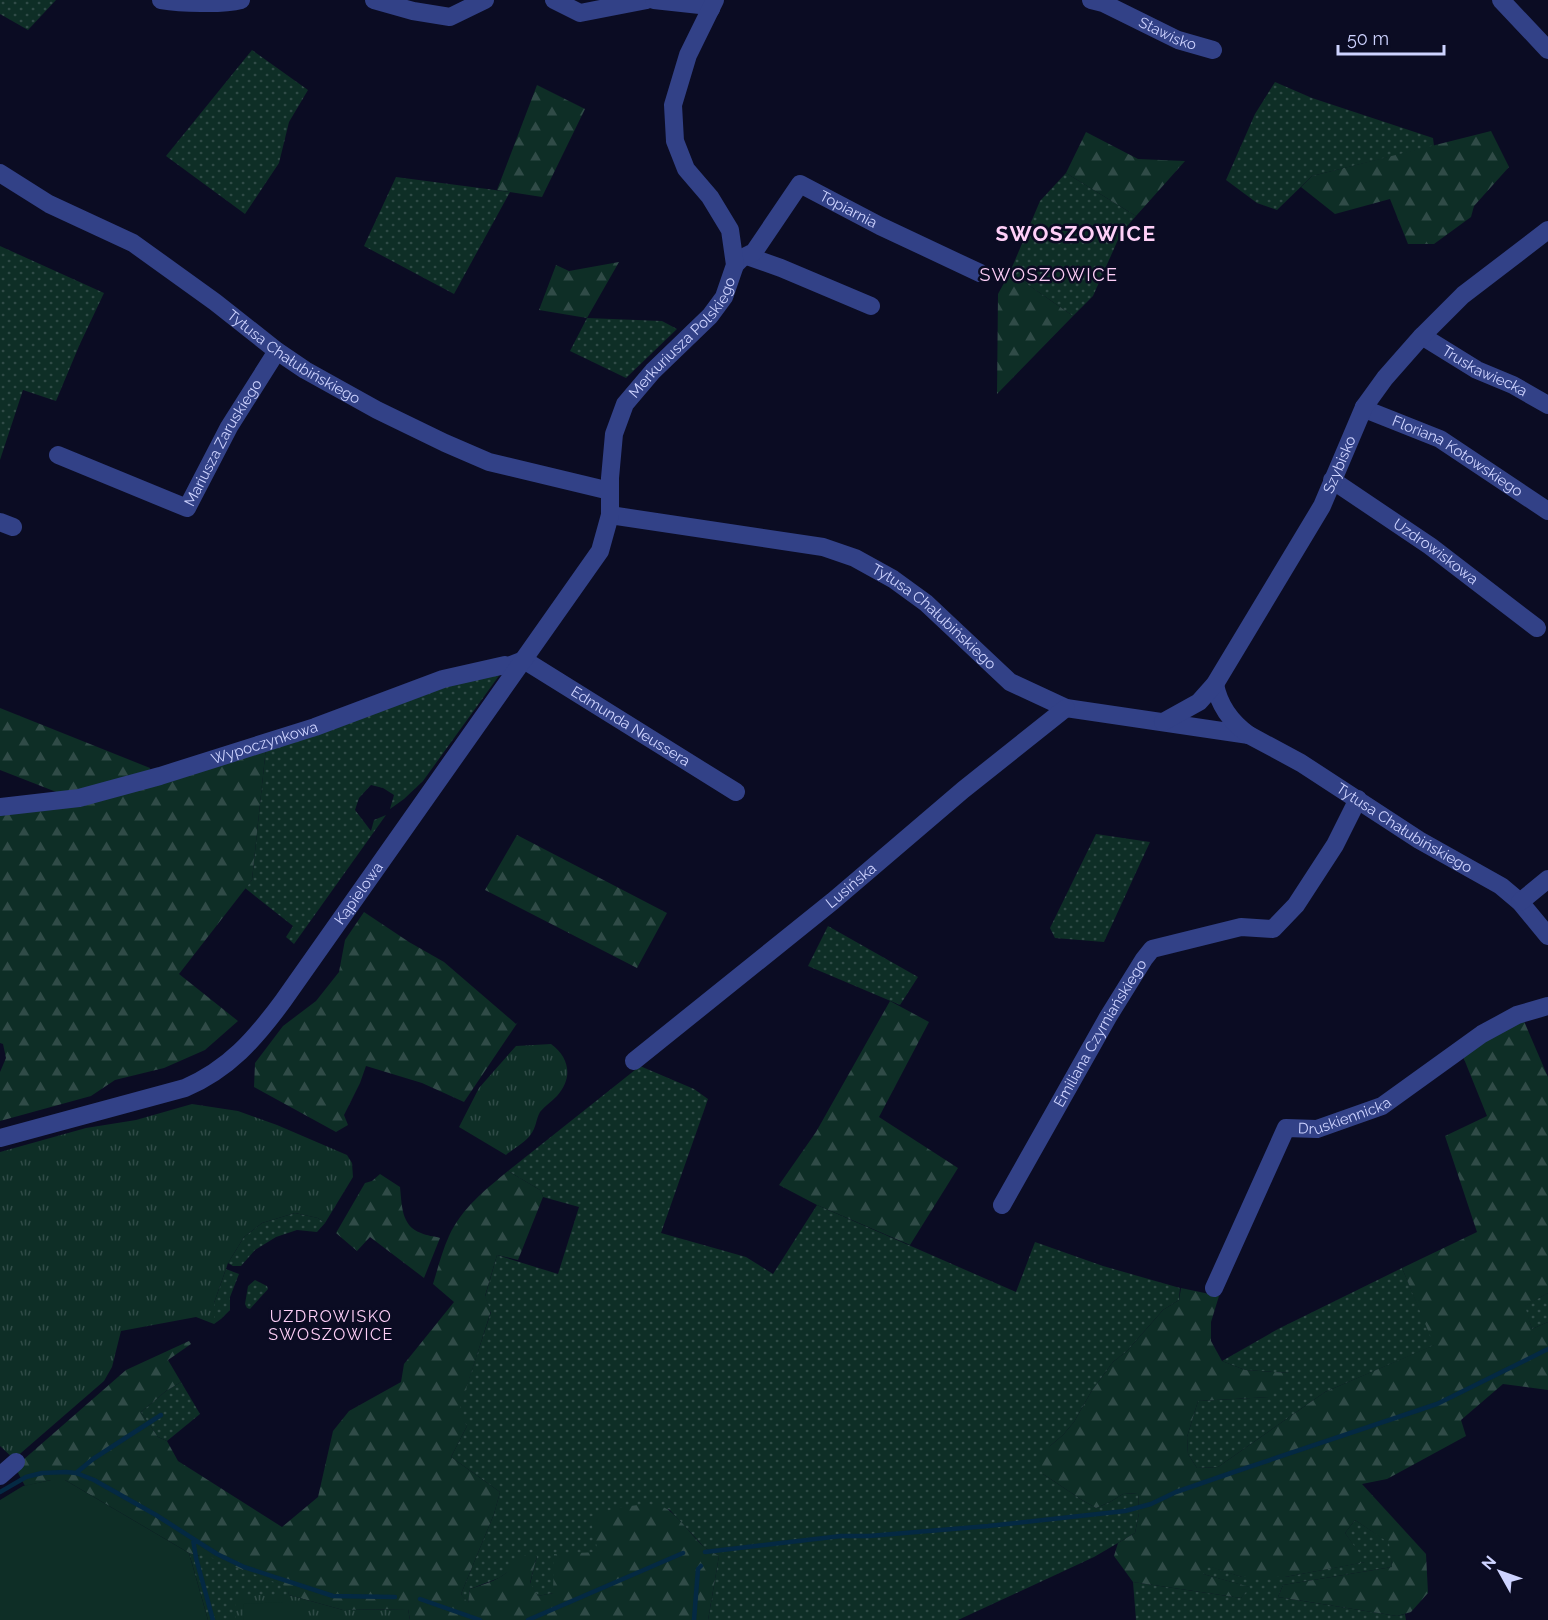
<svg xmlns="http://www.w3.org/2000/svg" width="1548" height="1620" font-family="Raleway,sans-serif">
<defs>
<pattern id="grass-dots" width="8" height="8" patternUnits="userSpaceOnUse" patternTransform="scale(1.5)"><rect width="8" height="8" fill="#0e2e26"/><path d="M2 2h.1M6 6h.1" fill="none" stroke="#304b47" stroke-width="1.8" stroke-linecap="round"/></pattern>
<pattern id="forest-firs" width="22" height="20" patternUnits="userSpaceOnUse" patternTransform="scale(1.5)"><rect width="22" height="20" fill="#0e2e26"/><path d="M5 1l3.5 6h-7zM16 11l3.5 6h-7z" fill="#304b47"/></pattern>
<pattern id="park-tufts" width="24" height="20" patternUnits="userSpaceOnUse" patternTransform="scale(1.5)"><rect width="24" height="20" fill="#0e2e26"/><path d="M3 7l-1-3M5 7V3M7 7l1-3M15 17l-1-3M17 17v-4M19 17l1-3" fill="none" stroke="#304b47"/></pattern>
</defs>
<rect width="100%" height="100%" fill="#0b0c23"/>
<!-- grass -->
<path fill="url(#grass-dots)" d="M0,0H56L28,30L0,14Z
M252,50L308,90L289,122L279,163L245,214L166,156Z
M1275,82L1312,98L1433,138L1434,146L1312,176L1277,210L1257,203L1226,180L1255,114Z
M1066,173L1136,216L1121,233L1093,296L1073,316L1010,272L1040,201Z
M396,177L510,192L454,294L364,246Z
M0,246L104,293L79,346L56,401L23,390L0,460Z
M587,318L662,321L677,329L626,378L570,351Z
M501,673L423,781L404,799L390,809L394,795L383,788L371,785L359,798L355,810L371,831L374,820L386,815L294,944L286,937L293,926L245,888L252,880L266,747L450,682Z
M1096,834L1150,842L1104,942L1055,938L1050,928Z
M828,926L918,977L900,1005L808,966Z
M640,1066L694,1089L708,1099L661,1233L746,1257L773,1274L817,1205L1016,1292L1035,1242L1103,1266L1180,1288L1179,1300L1163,1310L1127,1351L1113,1362L1091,1392L1074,1422L1063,1435L1050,1446L1043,1474L1082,1500L1096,1508L1110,1502L1123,1494L1138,1493L1139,1513L1135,1533L1094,1557L958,1620H708L719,1556L704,1547L669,1509L599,1552L553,1593L538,1596L530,1584L537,1556L512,1569L499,1578L470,1589L468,1604L461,1594L494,1514L500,1492L451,1457L467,1426L457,1415L491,1312L485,1297L497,1255L558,1274L579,1207L543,1197L540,1190L508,1171Z
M295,1213L318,1218L325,1223L317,1232L297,1230L276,1237L255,1250L241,1266H233L228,1263L244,1237L262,1223Z
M1402,1268L1435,1345L1325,1392L1218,1467L1197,1468L1188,1454L1187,1437L1198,1401L1269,1397L1290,1373L1245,1370L1222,1361L1278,1329Z
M226,1269L239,1274L230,1297V1310L221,1319L214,1324V1303Z
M255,1280L267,1286L268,1289L250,1309L247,1308L245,1304L248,1286Z
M1548,1293V1322L1532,1329L1524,1306Z
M181,1382L200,1414L167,1441L158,1437L141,1412L166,1391Z
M1355,1520L1390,1543L1392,1567L1283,1585L1278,1597L1397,1616L1405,1614L1406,1620H1136L1133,1582L1241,1598L1249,1587L1203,1574V1564L1242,1577H1285L1365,1562L1345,1533Z
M200,1552L288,1587L289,1595H236V1620H208L189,1553L199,1556Z"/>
<!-- forest -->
<path fill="url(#forest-firs)" d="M537,85L585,109L542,197L497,190Z
M1491,131L1509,167L1474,206L1471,217L1434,244H1408L1390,199L1335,214L1301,187L1312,176Z
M1086,132L1138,159L1185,161L1136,216L1066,173Z
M619,262L587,318L539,310L556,265L569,271Z
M1010,272L1073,316L997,394L998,294Z
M0,708L150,768L149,774L64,795L0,770Z
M266,747L252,880L179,974L238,1021L205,1050L164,1068L115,1080L91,1096L0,1121V1072L6,1058L3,1044L0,1043V810Z
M517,835L667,913L637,968L485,890Z
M364,912L409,942L444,962L516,1024L518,1022L464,1102L422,1083L366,1066L360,1083L344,1115L348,1125L336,1132L254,1087L255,1063L283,1026L316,1001L339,972L345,940Z
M890,1001L929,1022L879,1117L958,1168L910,1245L817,1205L779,1185L816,1132Z
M1523,1019L1548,1077V1293L1525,1306L1532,1329L1548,1322V1390L1503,1384L1461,1420L1466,1436L1387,1479L1362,1484L1426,1554L1428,1593L1411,1612L1397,1616L1278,1597L1283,1585L1392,1567L1389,1543L1355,1520L1345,1533L1366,1562L1285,1577H1242L1204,1565L1203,1574L1250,1587L1241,1598L1133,1582L1114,1556L1118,1543L1135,1533L1139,1513L1138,1493L1123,1494L1110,1502L1096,1508L1082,1500L1043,1474L1038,1459L1050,1446L1063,1435L1074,1422L1091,1392L1113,1362L1127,1351L1163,1310L1179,1300L1181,1288L1219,1296L1211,1322V1341L1222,1361L1245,1370L1291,1373L1270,1397L1198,1401L1187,1437L1188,1454L1197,1468L1218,1467L1325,1392L1434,1345L1402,1268L1477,1232L1445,1136L1487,1116L1462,1054Z
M508,1171L540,1190L543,1197L518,1260L497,1255L485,1296L491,1311L458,1414L467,1426L451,1457L500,1492L494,1514L461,1594L468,1603L470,1589C495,1580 505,1579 521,1556H537L530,1583L538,1596L553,1593L554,1554L598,1552L590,1517C608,1509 655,1497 671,1512C683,1522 692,1536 703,1546C708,1550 714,1553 719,1556L708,1620H410L408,1609L343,1610L289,1595L287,1587L200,1553V1556L189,1553L65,1480H51L25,1486L15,1467L126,1370L189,1341L191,1344L168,1360L181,1382L166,1391L141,1412L158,1437L167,1441L178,1461L282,1527L318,1497L333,1431L349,1411L401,1382L404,1364L454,1302L433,1284C438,1268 442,1251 449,1236C462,1208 485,1190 508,1171Z
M380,1174L400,1187C402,1205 401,1226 421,1233C427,1236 434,1236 440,1238L424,1278L370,1237L357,1251L336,1233L365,1183L372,1181Z"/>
<!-- park -->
<path fill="url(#park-tufts)" d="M551,1044C570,1058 573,1078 557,1096C551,1102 545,1106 540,1112C536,1119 536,1128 531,1134C527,1141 513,1149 506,1155L459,1127L479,1088L516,1046Z
M192,1104L238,1111L277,1125L347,1155L352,1163L353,1177L325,1223L318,1218L295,1213L262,1223L244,1237L228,1263L214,1303V1324L196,1317L121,1331L112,1367L104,1381L14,1459L0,1446V1152L86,1128L136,1120Z
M235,1595H289L343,1610L408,1609L410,1620H236Z"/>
<!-- pitch -->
<path fill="#0e2e26" d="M51,1480H65L189,1553L208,1620H0V1500L23,1486Z
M283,1602V1620H244L243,1604Z"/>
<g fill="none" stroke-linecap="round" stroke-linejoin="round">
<!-- stream -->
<path stroke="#042943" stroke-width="4.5" d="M76,1473L93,1459L161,1415
M0,1492L26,1477L42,1473L66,1472L76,1473L94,1480L156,1515L217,1554L244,1567L333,1596L395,1597
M193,1539L196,1558L213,1620
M705,1552L841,1536H869L988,1526L1125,1511L1151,1504L1176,1492L1234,1472L1437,1404L1548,1349
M420,1599L480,1620
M528,1620L683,1553
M694,1620L698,1569L701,1566"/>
<!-- minor -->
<g stroke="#324187" stroke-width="18">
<path d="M161,0C180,3 222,5 241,0"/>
<path d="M374,0L413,11L450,17L485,0"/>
<path d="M554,0L580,13L647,0"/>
<path d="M654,0L700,5L711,9"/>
<path id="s1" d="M1091,0L1103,3L1178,40L1213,50"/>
<path d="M1501,0L1548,50"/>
<path id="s2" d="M0,173L49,204L133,243L215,302L277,351L305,370L377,410L445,443L489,462L610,491"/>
<path d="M747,256L781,268L871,306"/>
<path id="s3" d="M735,265L742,258L754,252L800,184L880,226L980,273"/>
<path id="s4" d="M1422,336L1477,370L1513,385L1548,405"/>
<path id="s5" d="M1364,407L1372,412L1440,439L1548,511"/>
<path id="s6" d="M58,455L187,508L229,427L277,351"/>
<path id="s7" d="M1332,480L1430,546L1537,628"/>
<path id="s8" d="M610,515L823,547L855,558L893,579L926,603L1010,682L1066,708L1249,735"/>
<path d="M0,522L13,527"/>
<path id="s9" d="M1215,684C1219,706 1231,722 1249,735L1301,763L1419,840L1501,886L1520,902L1548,936"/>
<path id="s10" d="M1163,722L1199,702L1215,684L1322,506L1364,407L1372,396L1385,378L1422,336L1463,295L1548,230"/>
<path id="s11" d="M0,807L79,798L160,776L315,727L443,679L505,665L508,666L524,660L736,792"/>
<path d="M1520,902L1548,879"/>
<path id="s12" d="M634,1061L833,901L963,790L1066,708"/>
<path id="s13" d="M0,1138L185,1088C229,1069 255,1039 283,1001L600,551L610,515V478L614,434L625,404L653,371L710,316L724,297L735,265L730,230L710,197L686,169L675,141L673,105L688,55L715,0"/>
<path id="s14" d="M1002,1205L1108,1017L1144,959L1152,949L1241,927L1273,929L1296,905L1335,845L1358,799"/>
<path id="s15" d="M1214,1288L1286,1128L1317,1129L1382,1106L1482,1034L1517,1015L1548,1006"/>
<path d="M0,1476L16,1462"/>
</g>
</g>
<g text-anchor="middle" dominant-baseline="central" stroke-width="5" stroke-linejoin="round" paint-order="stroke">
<!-- street labels -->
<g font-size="15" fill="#ced3ff" stroke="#0b0c23">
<text stroke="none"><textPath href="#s1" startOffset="84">Stawisko</textPath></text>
<text stroke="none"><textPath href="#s3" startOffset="160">Topiarnia</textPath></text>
<text stroke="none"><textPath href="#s13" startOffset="1114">Merkuriusza Polskiego</textPath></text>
<text stroke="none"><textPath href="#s2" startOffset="348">Tytusa Chałubińskiego</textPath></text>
<text stroke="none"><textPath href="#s4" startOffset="72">Truskawiecka</textPath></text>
<text stroke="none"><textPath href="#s6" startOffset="214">Mariusza Zaruskiego</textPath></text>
<text stroke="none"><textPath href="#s5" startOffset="106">Floriana Kotowskiego</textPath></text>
<text stroke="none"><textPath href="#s10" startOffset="318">Szybisko</textPath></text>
<text stroke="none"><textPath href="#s7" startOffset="126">Uzdrowiskowa</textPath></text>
<text stroke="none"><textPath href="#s8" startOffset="348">Tytusa Chałubińskiego</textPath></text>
<text stroke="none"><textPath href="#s11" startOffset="672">Edmunda Neussera</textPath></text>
<text stroke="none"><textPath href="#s11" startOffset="273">Wypoczynkowa</textPath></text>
<text stroke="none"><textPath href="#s9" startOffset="244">Tytusa Chałubińskiego</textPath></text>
<text stroke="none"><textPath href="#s12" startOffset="279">Lusińska</textPath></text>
<text stroke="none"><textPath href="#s13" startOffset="456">Kąpielowa</textPath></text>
<text stroke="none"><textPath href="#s14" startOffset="198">Emiliana Czyrniańskiego</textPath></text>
<text stroke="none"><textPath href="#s15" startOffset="236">Druskiennicka</textPath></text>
</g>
<!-- neighbourhood labels -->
<g font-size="16" letter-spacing="1.5" fill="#ffd0f8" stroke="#0b0c23">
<text x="331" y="1316">UZDROWISKO<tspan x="331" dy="18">SWOSZOWICE</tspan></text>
</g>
<!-- quarter labels -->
<g font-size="18" letter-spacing="1.5" fill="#ffd0f8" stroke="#0b0c23">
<text x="1049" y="274">SWOSZOWICE</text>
</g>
<!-- district labels -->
<g font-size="21" font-weight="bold" letter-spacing="1.5" fill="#ffd0f8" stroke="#0b0c23">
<text x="1076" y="233">SWOSZOWICE</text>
</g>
</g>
<!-- north arrow -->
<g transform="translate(1500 1572) rotate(310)" stroke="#0b0c23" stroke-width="4.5" paint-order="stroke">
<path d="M0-4.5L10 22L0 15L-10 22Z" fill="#ced3ff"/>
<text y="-9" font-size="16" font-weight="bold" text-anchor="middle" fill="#ced3ff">N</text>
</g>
<!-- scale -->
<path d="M1338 45v9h106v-9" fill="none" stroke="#ced3ff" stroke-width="3"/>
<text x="1347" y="45" font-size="18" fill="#ced3ff" stroke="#0b0c23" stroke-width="4.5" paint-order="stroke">50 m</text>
</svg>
